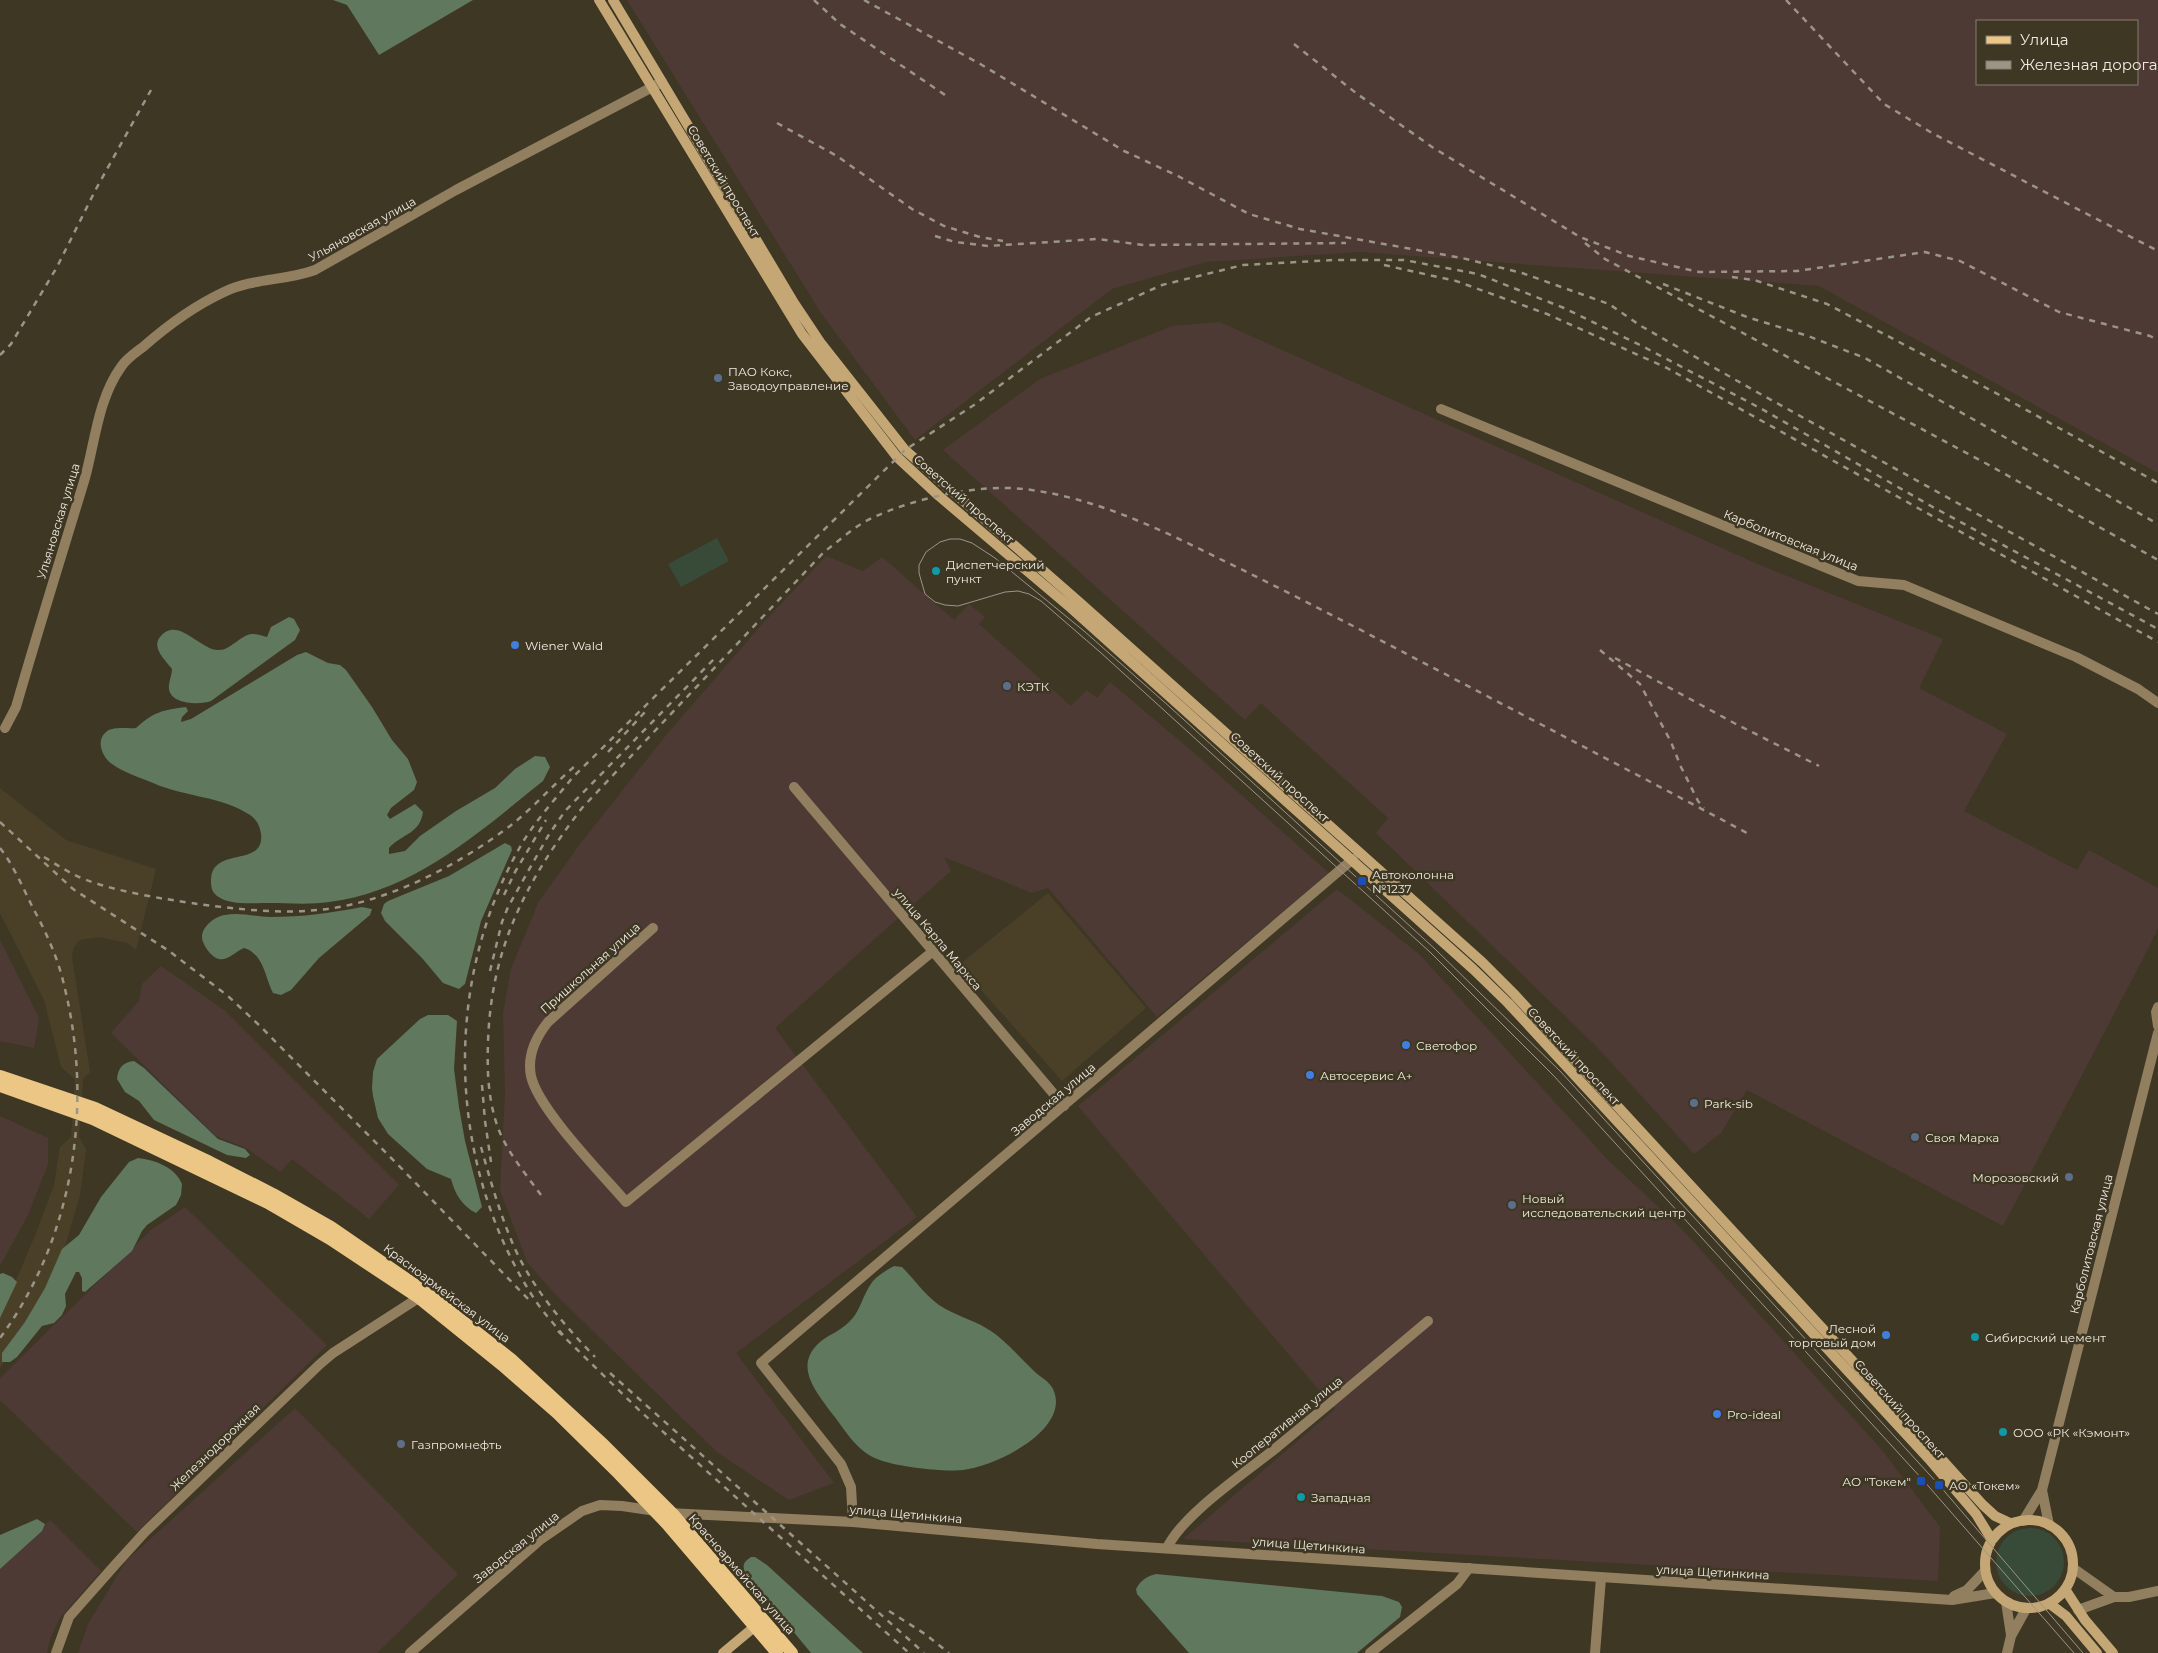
<svg xmlns="http://www.w3.org/2000/svg" width="2158" height="1653" font-family="Montserrat,sans-serif">
<rect width="100%" height="100%" fill="#3e3724"/>
<!-- built -->
<path fill="#4a4027" d="M0,788L66,840L156,869L136,950L127,943L99,937L80,940L74,947L72,957L90,1072L83,1079L79,1137L86,1150L80,1195L67,1240L50,1289L0,1368V1308L17,1278L36,1233L54,1185L60,1147L71,1137L75,1079L61,1067L44,1000L0,913Z
M1048,893L1146,1008L1062,1081L959,965Z"/>
<!-- industrial -->
<path fill="#4e3a34" fill-rule="evenodd" d="M627,0H2158V473L1819,286L1360,252L1206,262L1112,289L915,440L821,313ZM1977,21H2137V84H1977Z
M1220,322L1753,562L1943,639L1919,688L2007,734L1964,811L2077,870L2089,850L2158,888V928L2148,949L2003,1226L1747,1090L1721,1133L1694,1154L1598,1048L1376,833L1388,818L1261,703L1245,720L943,450L1040,379L1172,326Z
M826,556L863,571L882,557L954,620L969,604L985,617L979,624L1071,706L1087,690L1097,698L1110,682L1192,751L1329,873L1157,1017L1048,888L1032,893L944,857L951,871L775,1028L917,1217L736,1353L834,1483L789,1500L718,1453L555,1294L527,1262L500,1190L505,1092L503,1013L511,969L538,903L583,840L667,734L764,622Z
M1337,889L1419,954L1608,1160L1681,1228L1882,1450L1940,1527L1938,1581L1183,1539L1335,1409L1078,1106Z
M0,940L39,1018L34,1048L0,1041Z
M161,966L224,1010L399,1185L369,1219L292,1159L280,1172L246,1148L216,1136L111,1033L139,1001L142,984Z
M0,1116L48,1138V1164L28,1215L0,1266Z
M185,1207L327,1345L137,1532L0,1400V1378L151,1230Z
M295,1408L458,1574L377,1653H78L88,1624L126,1561Z
M50,1520L101,1571L60,1618L50,1639L47,1653H0V1565Z"/>
<!-- green -->
<path fill="#384a38" d="M717,538L729,561L681,587L668,564Z
M1996 1562a34 34 0 1 1 68 0a34 34 0 1 1-68 0Z"/>
<!-- forest -->
<path fill="#5f785e" d="M333,0H473L379,55L347,5Z
M289,617L294,619L300,630L295,640L211,701C201,705 171,705 169,689C168,684 172,675 172,669C166,661 151,648 160,637C177,615 200,650 218,650C230,651 240,635 252,634C257,634 263,636 267,637L271,627Z
M306,652L328,663L340,665L346,670L372,707L392,740L408,759L417,782L414,790L391,808L387,815L390,819L415,804L423,812C420,834 403,833 389,848V854L405,851L420,836L456,811L495,788L515,769L535,756L545,757L550,767L543,781C478,833 415,891 329,902C309,905 288,903 268,903C254,903 224,906 214,893C211,889 211,884 211,879C213,846 265,868 261,834C260,826 257,820 250,815C222,796 184,797 153,783C141,778 123,772 112,764C103,758 95,741 106,732C113,726 127,729 136,728C153,712 163,710 186,707L188,711L182,717L181,722L191,719L297,655Z
M505,843L511,846L512,850L481,921L465,984L459,989L443,983L422,958L385,921L381,913L384,904L388,901L449,876Z
M362,907L372,909L370,915L319,958L291,990L281,995L273,993C265,978 264,954 244,948C237,951 230,958 224,959C214,962 202,945 202,937C202,926 216,916 225,915C240,912 256,917 271,917C302,917 331,913 362,907Z
M428,1015H448L457,1021L454,1069L459,1107L465,1141L482,1207L476,1213C462,1206 455,1194 451,1179L427,1169L388,1134L378,1118L373,1096L372,1088L373,1072L377,1059L420,1019Z
M134,1061L144,1068L218,1139L245,1149L250,1155L246,1158L227,1155L154,1120L139,1101L125,1092L117,1079C118,1068 123,1062 134,1061Z
M138,1158C155,1160 175,1167 182,1184L181,1195L176,1205L147,1225L142,1231L132,1251L85,1292L82,1291V1278L79,1272H76L65,1294L66,1306L62,1315L54,1323L42,1326L17,1357L10,1362H2V1353L25,1322L45,1288L62,1249L79,1235L101,1197L129,1162Z
M894,1266L902,1267C914,1279 925,1295 939,1305C954,1315 971,1319 986,1328C1005,1339 1018,1356 1034,1371C1040,1377 1049,1381 1053,1389C1072,1429 995,1467 963,1470C942,1472 897,1467 877,1459C856,1451 844,1428 830,1411C814,1389 794,1365 820,1342C828,1335 840,1331 848,1323C861,1312 862,1295 873,1281C878,1275 887,1270 894,1266Z
M3,1273L12,1277L17,1282L0,1318V1274Z
M37,1519L45,1524L42,1531L0,1569V1535Z
M751,1557H755L767,1565L863,1653H811L745,1573C742,1564 744,1562 751,1557Z
M1156,1574L1382,1596L1399,1602L1402,1607L1400,1617L1357,1653H1189L1137,1594L1136,1589C1140,1581 1147,1576 1156,1574Z"/>
<g fill="none" stroke-linecap="round" stroke-linejoin="round">
<!-- minor -->
<path stroke="#917f60" stroke-width="10" d="M1441,409L1858,581L1904,585L2076,657L2138,689L2158,703
M5,728L16,707C38,630 62,554 85,478C95,442 98,399 121,367C126,359 135,353 143,347C168,325 194,306 224,292C253,278 285,281 315,270L456,190L662,82
M794,787L1064,1106
M653,928L548,1022C536,1037 527,1056 531,1076C538,1109 602,1174 626,1202L932,952
M2158,1007L2156,1012L2158,1026
M2042,1490L2049,1525
M2023,1521L2042,1490L2158,1033
M853,1522L851,1487L841,1464L761,1363L1353,859
M1167,1548C1183,1514 1245,1473 1276,1448C1327,1406 1377,1364 1428,1321
M2073,1568L2114,1597
M2006,1602L2011,1635
M2078,1610L2114,1597H2129L2158,1591
M56,1653L69,1617L115,1565L145,1532L320,1364L333,1353L423,1295
M410,1653L540,1540L582,1511L600,1505L622,1506L656,1511
M1370,1653L1457,1584L1469,1568
M1595,1653L1601,1578
M2007,1653L2011,1636L2026,1609"/>
<!-- tertiary -->
<path stroke="#917f60" stroke-width="10" d="M668,1513L853,1522L1097,1544L1952,1600L1995,1593
M1954,1596L1967,1590L1985,1571"/>
<!-- secondary -->
<path stroke="#c4a775" stroke-width="10" d="M599,0L802,334L897,457L939,496L1071,608L1473,969L1508,1003L1929,1459L1976,1514L1992,1540
M613,0L794,303L820,342L905,450L1078,601L1482,962L1514,994L1870,1380L1983,1505L1995,1516L2010,1523
M1985 1564a44 44 0 1 1 88 0a44 44 0 1 1-88 0Z
M2065,1589L2085,1620L2113,1653
M2050,1604L2066,1616L2097,1653
M723,1653L759,1623"/>
<!-- primary -->
<path stroke="#ebc685" stroke-width="12" d="M0,1076L95,1108L210,1162L273,1194L331,1227L427,1293L511,1359L604,1445L673,1514L792,1653
M0,1086L93,1119L268,1203L330,1239L419,1298L502,1365L557,1413L619,1474L667,1524L777,1653"/>
<!-- tram -->
<path stroke="#9b9587" stroke-width="1" d="M2074,1653L1923,1480L1553,1075L1431,953L1100,652L1041,601L1029,594L1018,591L1005,592L958,606L945,605L935,602L925,594L919,573V565L926,552L940,542L950,539H960L972,543L995,558L1084,631L1171,708L1435,949L1560,1071L1939,1485L2083,1653"/>
<!-- rail -->
<path stroke="#9b9587" stroke-width="2.5" stroke-dasharray="6 6" stroke-linecap="butt" d="M814,0L840,24L948,97
M864,0L982,65L1124,151L1176,175L1249,214L1300,229L1462,258L1522,273L1609,304L1641,326L1755,391L2158,614
M1786,0L1884,104L1932,133L2158,251
M1294,44L1356,93L1432,147L1580,237L1629,256L1699,272L1797,271L1925,252L1960,261L2059,312L2150,336L2158,340
M777,123L837,156L912,209L944,226L980,237L1003,241
M935,236L955,242L988,246L1097,239L1144,245L1346,243
M1585,243L1605,259L1987,464L2158,560
M1384,265L1456,281L1547,314L1667,368L2158,642
M1732,277L1754,280L1827,304L1994,392L2158,483
M1663,284L1747,317L1808,336L1865,358L2158,524
M0,355L11,344L57,267L96,189L151,90
M1600,650L1640,684L1671,742L1681,767L1698,801L1704,808
M1615,658L1734,723L1819,766
M608,752L645,712
M0,822L73,889L169,951L228,996L260,1026L403,1170L531,1302
M0,848C14,866 23,888 33,908C46,932 58,958 64,985C94,1104 74,1238 0,1338
M44,857C54,863 63,869 73,874C103,890 164,899 198,904C237,909 278,914 318,910C385,904 457,866 510,826C533,808 554,784 576,765
M504,895L515,872L546,820
M490,971L502,922L508,907L548,836L565,811L717,656
M482,1085L485,1121L491,1162
M481,1147C490,1179 499,1211 512,1242C530,1285 562,1323 595,1357
M541,1195C525,1173 506,1151 497,1125C488,1098 487,1070 488,1042C491,948 526,881 582,808L824,552C840,540 856,525 874,517C916,498 978,484 1024,489C1093,497 1158,528 1220,559C1266,581 1312,605 1357,628C1487,696 1617,764 1747,833
M558,1331L640,1411L909,1653
M563,1335C554,1324 543,1312 535,1300C448,1167 441,986 520,847C534,822 554,801 572,778L905,450L974,405L1091,317L1162,285L1243,265L1334,260H1404L1478,274L1564,308L1640,345L1760,408L1931,506L2158,629
M610,1373L924,1653
M889,1611L925,1634L949,1653"/>
</g>
<!-- markers -->
<g fill="#5c6f8a" stroke="#3e3724" stroke-width="2">
<circle cx="718" cy="378" r="5"/>
<circle cx="1007" cy="686" r="5"/>
<circle cx="1694" cy="1103" r="5"/>
<circle cx="1915" cy="1137" r="5"/>
<circle cx="2069" cy="1177" r="5"/>
<circle cx="1512" cy="1205" r="5"/>
<circle cx="401" cy="1444" r="5"/>
</g>
<g fill="#0f9aa8" stroke="#3e3724" stroke-width="2">
<circle cx="936" cy="571" r="5"/>
<circle cx="1975" cy="1337" r="5"/>
<circle cx="2003" cy="1432" r="5"/>
<circle cx="1301" cy="1497" r="5"/>
</g>
<g fill="#3f7fe0" stroke="#3e3724" stroke-width="2">
<circle cx="515" cy="645" r="5"/>
<circle cx="1406" cy="1045" r="5"/>
<circle cx="1310" cy="1075" r="5"/>
<circle cx="1886" cy="1335" r="5"/>
<circle cx="1717" cy="1414" r="5"/>
</g>
<g fill="#1a4fb4" stroke="#3e3724" stroke-width="2">
<rect x="1357" y="876" width="10" height="10" rx="2.5"/>
<rect x="1916" y="1476" width="10" height="10" rx="2.5"/>
<rect x="1934" y="1480" width="10" height="10" rx="2.5"/>
</g>
<g text-anchor="middle" dominant-baseline="central" stroke-width="5" stroke-linejoin="round" paint-order="stroke">
<!-- street labels -->
<g font-size="12" fill="#f0ebe0" stroke="#3e3724">
<text transform="translate(724 181) rotate(59)">Советский проспект</text>
<text transform="translate(362 229) rotate(-29)">Ульяновская улица</text>
<text transform="translate(964 499) rotate(41)">Советский проспект</text>
<text transform="translate(58 521) rotate(-73)">Ульяновская улица</text>
<text transform="translate(1791 540) rotate(22)">Карболитовская улица</text>
<text transform="translate(1280 777) rotate(42)">Советский проспект</text>
<text transform="translate(938 939) rotate(50)">улица Карла Маркса</text>
<text transform="translate(590 968) rotate(-42)">Пришкольная улица</text>
<text transform="translate(1574 1056) rotate(47)">Советский проспект</text>
<text transform="translate(1053 1099) rotate(-40)">Заводская улица</text>
<text transform="translate(2091 1244) rotate(-76)">Карболитовская улица</text>
<text transform="translate(447 1293) rotate(37)">Красноармейская улица</text>
<text transform="translate(1900 1409) rotate(48)">Советский проспект</text>
<text transform="translate(1287 1422) rotate(-39)">Кооперативная улица</text>
<text transform="translate(215 1447) rotate(-44)">Железнодорожная</text>
<text transform="translate(906 1514) rotate(5)">улица Щетинкина</text>
<text transform="translate(1309 1545) rotate(4)">улица Щетинкина</text>
<text transform="translate(516 1547) rotate(-39)">Заводская улица</text>
<text transform="translate(1713 1572) rotate(3)">улица Щетинкина</text>
<text transform="translate(742 1574) rotate(49)">Красноармейская улица</text>
</g>
<!-- poi labels -->
<g font-size="12" fill="#f0ebe0" stroke="#3e3724" text-anchor="start">
<text x="728" y="371">ПАО Кокс,<tspan x="728" dy="14">Заводоуправление</tspan></text>
<text x="946" y="564">Диспетчерский<tspan x="946" dy="14">пункт</tspan></text>
<text x="525" y="645">Wiener Wald</text>
<text x="1017" y="686">КЭТК</text>
<text x="1372" y="874">Автоколонна<tspan x="1372" dy="14">№1237</tspan></text>
<text x="1416" y="1045">Светофор</text>
<text x="1320" y="1075">Автосервис А+</text>
<text x="1704" y="1103">Park-sib</text>
<text x="1925" y="1137">Своя Марка</text>
<text x="2059" y="1177" text-anchor="end">Морозовский</text>
<text x="1522" y="1198">Новый<tspan x="1522" dy="14">исследовательский центр</tspan></text>
<text x="1876" y="1328" text-anchor="end">Лесной<tspan x="1876" dy="14">торговый дом</tspan></text>
<text x="1985" y="1337">Сибирский цемент</text>
<text x="1727" y="1414">Pro-ideal</text>
<text x="2013" y="1432">ООО «РК «Кэмонт»</text>
<text x="411" y="1444">Газпромнефть</text>
<text x="1911" y="1481" text-anchor="end">АО "Токем"</text>
<text x="1949" y="1485">АО «Токем»</text>
<text x="1311" y="1497">Западная</text>
</g>
</g>
<!-- legend -->
<rect x="1976" y="20" width="162" height="65" fill="#3e3724" stroke="#857f6f"/>
<rect x="1986" y="36" width="25" height="8" fill="#ebc685" stroke="#857f6f"/>
<text x="2020" y="45" font-size="15" fill="#f0ebe0">Улица</text>
<rect x="1986" y="61" width="25" height="8" fill="#9b9587" stroke="#857f6f"/>
<text x="2020" y="70" font-size="15" fill="#f0ebe0">Железная дорога</text>
</svg>
